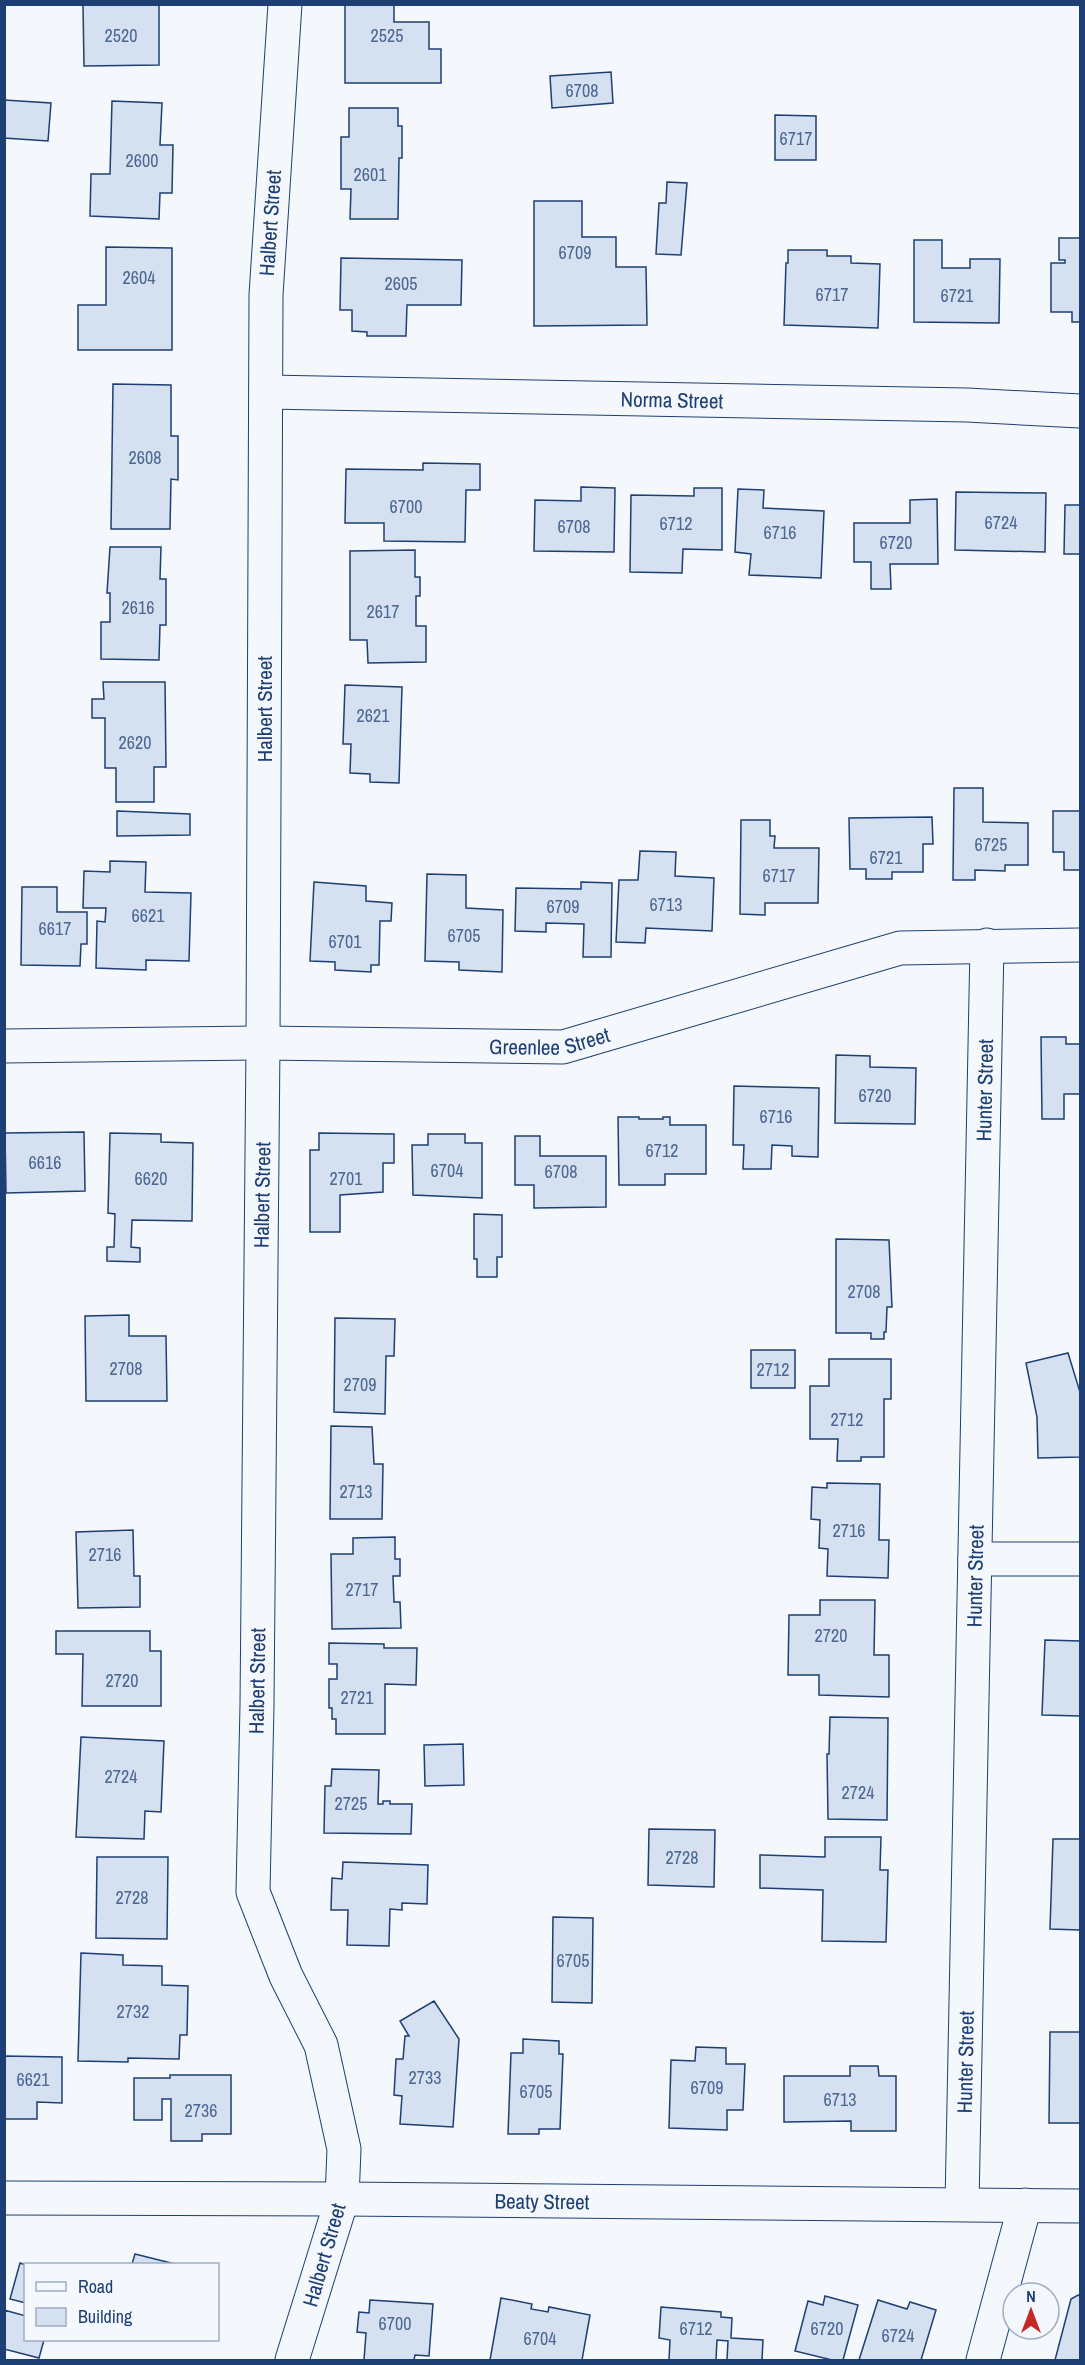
<svg xmlns="http://www.w3.org/2000/svg" width="1085" height="2365" font-family="'Archivo Narrow',sans-serif">
<rect width="100%" height="100%" fill="#f4f7fb"/>
<!-- building -->
<path fill="#d5e0f0" stroke="#1d3f73" stroke-width="1.5" d="M4,4H159V65L84,66L83,5Z
M345,4H394V22H429V49H441V83H345Z
M611,72L613,103L552,108L550,76Z
M4,100L51,103L48,141L4,138Z
M112,101L162,103L160,145H173L172,193H160L159,219L90,216L91,174H110Z
M349,108H398V126H402V158H399L398,219H350L351,189H341V137H349Z
M775,115L816,116V160H775Z
M667,182L687,183L681,255L656,254L659,203H666Z
M534,201H582V237H616V267H646L647,325L534,326Z
M1059,238H1080V322H1072V312H1051V263H1065V260H1059Z
M914,240H942V268H970V259H1000L999,323L914,322Z
M106,247L172,248V350H78V305H106Z
M788,250H827V256H851V263L880,264L878,328L784,325L786,263H788Z
M341,258L462,260L461,305H407L406,336H367V332L352,331V310H340Z
M113,384L171,385V436H178V480L171,479L170,529H111Z
M423,463L480,464V490H466L465,542L384,541V523H345L346,469L423,470Z
M581,487L615,488L614,552L534,551L535,500L581,501Z
M694,488H722V550L683,549L682,573L630,572L631,495L694,496Z
M738,489L764,490L763,508L824,511L821,578L749,575L751,554L735,552Z
M956,492L1046,493L1045,552L955,550Z
M937,499L938,564H890L891,589H871V562H854V523H910V500Z
M1065,505H1080V554H1064Z
M110,547H161L160,579H166V625H160L159,660L101,659V622H110V593H107Z
M415,550V577H420V596H416V626H426V662L368,663L367,640H350V551Z
M103,682H165L166,767H154V802H116V768H105V718H92V699H104Z
M345,685L402,687L399,783L370,782V774L350,773L351,744H343Z
M954,788H983V822L1028,823V865H1005V871L975,870V880H953Z
M117,811L190,814V835L117,836Z
M1053,811H1080V870H1064V852H1053Z
M932,817L933,844H923V872H892V879H866V869H850L849,818Z
M741,820H770V836H775L774,848H819L818,903H765V915L740,914Z
M640,851L676,852L675,876L714,878L712,931L646,928L645,943L616,942L619,880H638Z
M110,861L146,862L145,892L191,893L189,961L146,960V970L96,968L97,921L105,922L106,908H83L84,871L110,872Z
M427,874L466,875V908L503,910L502,972L459,970V962L425,961Z
M314,882L366,886V901L392,903L391,921H380L379,965H371V972L335,970V962L310,961Z
M581,882L612,883L611,957H583L584,924L546,923V932L515,931L516,888L581,889Z
M22,887H57V912H87V944H81L80,966L21,965Z
M1041,1037H1066V1044H1080V1094H1064V1119H1042Z
M836,1055L870,1056V1067L916,1068L915,1124L835,1123Z
M734,1086L819,1088L818,1157L792,1156V1146L772,1145L771,1169H743L744,1145H733Z
M618,1117H639V1119H663V1117H670V1125H706V1174H665V1185H619Z
M84,1132L85,1191L6,1193L5,1133Z
M110,1133L161,1134V1142L193,1143L192,1221L132,1220L131,1247L140,1248V1262L107,1261V1247H114L115,1214L108,1213Z
M319,1133L394,1134V1163H383V1192L340,1195V1232H310V1150H319Z
M428,1134H465V1143H482V1198L413,1195L412,1145H428Z
M515,1136H540V1156H606V1207L534,1208V1185H515Z
M474,1214L502,1215V1257H497V1277H477V1259H474Z
M836,1239L889,1240L892,1307H887L886,1332H884V1339H871V1333H836Z
M129,1315V1336H166L167,1401H86L85,1316Z
M335,1318L395,1319L394,1356H386L385,1414L334,1412Z
M751,1350H795V1388H751Z
M1068,1353L1080,1392V1457L1038,1458L1037,1417L1026,1363Z
M829,1359H891V1399H884V1457H861V1461H837L838,1439H810V1386H829Z
M331,1426L372,1427L374,1464H383L382,1519H330Z
M827,1483L880,1484L879,1540H889L888,1578L827,1576L828,1549L819,1548L820,1520L811,1519L812,1487L827,1488Z
M133,1530L134,1576H140V1607L78,1608L76,1532Z
M395,1537V1559H400V1576H393L394,1602H400L401,1628L332,1629L331,1554H353V1538Z
M820,1600H875L874,1655H889V1697L819,1695V1675H788L789,1615H820Z
M56,1631H150V1651H161V1706H82L83,1654H56Z
M1045,1640L1080,1641V1716L1042,1715Z
M329,1643L384,1644V1648H417L416,1685L385,1684V1734H336V1719H332V1708H329V1679H337V1664H329Z
M830,1717L888,1718L887,1820L828,1819L827,1754H829Z
M81,1737L164,1741L161,1812L145,1811L144,1839L76,1837Z
M463,1744L464,1785L425,1786L424,1745Z
M332,1769L379,1770L378,1804H383V1801H390V1804H412L411,1834L324,1833L325,1786H331Z
M649,1829L715,1830L714,1887L648,1885Z
M825,1837H881L880,1870H888L886,1942L822,1941L823,1890L760,1888V1855L825,1857Z
M1053,1839H1080V1930L1050,1929Z
M97,1857H168L167,1939L96,1938Z
M343,1862L428,1865L427,1904L402,1903V1910L390,1909L389,1946L347,1945L348,1910H331L332,1878L342,1879Z
M553,1917L593,1918L592,2003L552,2002Z
M81,1953L123,1955V1965L162,1966V1985L188,1986L187,2035H180L179,2059L128,2058V2062L78,2061Z
M434,2001L459,2039L453,2127L400,2124L402,2096L394,2095L396,2059H403L405,2036H409L400,2021Z
M1050,2032H1080V2123H1049Z
M523,2039L559,2041V2054H563L560,2129H539V2134H508L511,2053H523Z
M696,2047L726,2048V2064H745L743,2110H727V2130L669,2128L671,2060L695,2061Z
M4,2056L62,2057V2103L37,2102V2119H4Z
M850,2066H878L879,2076H896V2131H851V2121L784,2122V2076H850Z
M170,2075H231V2134H202V2141H171V2099H162V2120H134V2078H170Z
M135,2254L175,2264H132Z
M20,2263L26,2265V2303L10,2299Z
M1078,2295L1080,2296V2360H1055L1071,2299Z
M825,2296L858,2305L843,2360H832L795,2351L808,2301L823,2305Z
M501,2298L532,2304L531,2309L548,2312L549,2307L590,2315L582,2360H490Z
M370,2300L433,2304L429,2356L415,2355L414,2360H364L366,2333L357,2332L359,2312L369,2313Z
M878,2300L907,2309L910,2302L936,2310L921,2360H859Z
M661,2307L721,2312V2317L732,2318L731,2338L763,2340L762,2360H727L728,2341L717,2340L716,2360H669L670,2340L659,2338Z
M4,2310L26,2316V2340H44L39,2358L4,2349Z"/>
<g fill="none" stroke-linecap="round" stroke-linejoin="round">
<!-- minor casing -->
<g stroke="#1d3f73" stroke-width="35">
<g id="minor">
<path d="M285,4L266,295L263,1043L257,1705L253,1892L286,1976L321,2045L344,2149L342,2199L292,2360"/>
<path id="s1" d="M266,392L967,405L1080,411"/>
<path id="s2" d="M4,1046L263,1043L563,1047L900,948L1080,945"/>
<path d="M975,1559H1080"/>
<path id="s3" d="M4,2198L342,2199L1080,2206"/>
<path id="s4" d="M962,2204L987,945"/>
<path d="M983,2360L1025,2205"/>
</g>
</g>
<!-- minor -->
<use href="#minor" stroke="#f4f7fb" stroke-width="33"/>
</g>
<g text-anchor="middle" dominant-baseline="central" stroke-width="4.5" stroke-linejoin="round" paint-order="stroke">
<!-- number labels -->
<g font-size="18" fill="#4b6792">
<text x="121" y="35">2520</text>
<text x="387" y="35">2525</text>
<text x="582" y="90">6708</text>
<text x="796" y="138">6717</text>
<text x="142" y="160">2600</text>
<text x="370" y="174">2601</text>
<text x="575" y="252">6709</text>
<text x="139" y="277">2604</text>
<text x="401" y="283">2605</text>
<text x="832" y="294">6717</text>
<text x="957" y="295">6721</text>
<text x="145" y="457">2608</text>
<text x="406" y="506">6700</text>
<text x="1001" y="522">6724</text>
<text x="676" y="523">6712</text>
<text x="574" y="526">6708</text>
<text x="780" y="532">6716</text>
<text x="896" y="542">6720</text>
<text x="138" y="607">2616</text>
<text x="383" y="611">2617</text>
<text x="373" y="715">2621</text>
<text x="135" y="742">2620</text>
<text x="991" y="844">6725</text>
<text x="886" y="857">6721</text>
<text x="779" y="875">6717</text>
<text x="666" y="904">6713</text>
<text x="563" y="906">6709</text>
<text x="148" y="915">6621</text>
<text x="55" y="928">6617</text>
<text x="464" y="935">6705</text>
<text x="345" y="941">6701</text>
<text x="875" y="1095">6720</text>
<text x="776" y="1116">6716</text>
<text x="662" y="1150">6712</text>
<text x="45" y="1162">6616</text>
<text x="447" y="1170">6704</text>
<text x="561" y="1171">6708</text>
<text x="151" y="1178">6620</text>
<text x="346" y="1178">2701</text>
<text x="864" y="1291">2708</text>
<text x="126" y="1368">2708</text>
<text x="773" y="1369">2712</text>
<text x="360" y="1384">2709</text>
<text x="847" y="1419">2712</text>
<text x="356" y="1491">2713</text>
<text x="849" y="1530">2716</text>
<text x="105" y="1554">2716</text>
<text x="362" y="1589">2717</text>
<text x="831" y="1635">2720</text>
<text x="122" y="1680">2720</text>
<text x="357" y="1697">2721</text>
<text x="121" y="1776">2724</text>
<text x="858" y="1792">2724</text>
<text x="351" y="1803">2725</text>
<text x="682" y="1857">2728</text>
<text x="132" y="1897">2728</text>
<text x="573" y="1960">6705</text>
<text x="133" y="2011">2732</text>
<text x="425" y="2077">2733</text>
<text x="33" y="2079">6621</text>
<text x="707" y="2087">6709</text>
<text x="536" y="2091">6705</text>
<text x="840" y="2099">6713</text>
<text x="201" y="2110">2736</text>
<text x="395" y="2323">6700</text>
<text x="696" y="2328">6712</text>
<text x="827" y="2328">6720</text>
<text x="898" y="2335">6724</text>
<text x="540" y="2338">6704</text>
</g>
<!-- street labels -->
<g font-size="21" fill="#1d3f73" stroke="#f4f7fb">
<text transform="translate(270 223) rotate(-86)">Halbert Street</text>
<text stroke="none"><textPath href="#s1" startOffset="406">Norma Street</textPath></text>
<text transform="translate(264 709) rotate(-90)">Halbert Street</text>
<text stroke="none"><textPath href="#s2" startOffset="546">Greenlee Street</textPath></text>
<text stroke="none"><textPath href="#s4" startOffset="1114">Hunter Street</textPath></text>
<text transform="translate(262 1195) rotate(-89)">Halbert Street</text>
<text stroke="none"><textPath href="#s4" startOffset="628">Hunter Street</textPath></text>
<text transform="translate(257 1681) rotate(-89)">Halbert Street</text>
<text stroke="none"><textPath href="#s4" startOffset="142">Hunter Street</textPath></text>
<text stroke="none"><textPath href="#s3" startOffset="538">Beaty Street</textPath></text>
<text transform="translate(324 2255) rotate(-74)">Halbert Street</text>
</g>
</g>
<!-- border -->
<rect width="1085" height="2365" fill="none" stroke="#1d3f73" stroke-width="12"/>
<!-- legend -->
<rect x="24" y="2263" width="195" height="78" fill="#f4f7fb" stroke="#9eadc5" stroke-width="1.5"/>
<rect x="36" y="2282" width="30" height="9" fill="#f4f7fb" stroke="#9eadc5" stroke-width="1.5"/>
<text x="78" y="2293" font-size="18" fill="#1d3f73">Road</text>
<rect x="36" y="2308" width="30" height="18" fill="#d5e0f0" stroke="#9eadc5" stroke-width="1.5"/>
<text x="78" y="2323" font-size="18" fill="#1d3f73">Building</text>
<!-- north arrow -->
<g transform="translate(1031 2311)"><circle r="28" fill="#f4f7fb" stroke="#9eadc5" stroke-width="1.5"/>
<path d="M0-4.5L10 22L0 15L-10 22Z" fill="#c62828"/>
<text y="-9" font-size="16" font-weight="bold" text-anchor="middle" fill="#1d3f73">N</text>
</g>
</svg>
